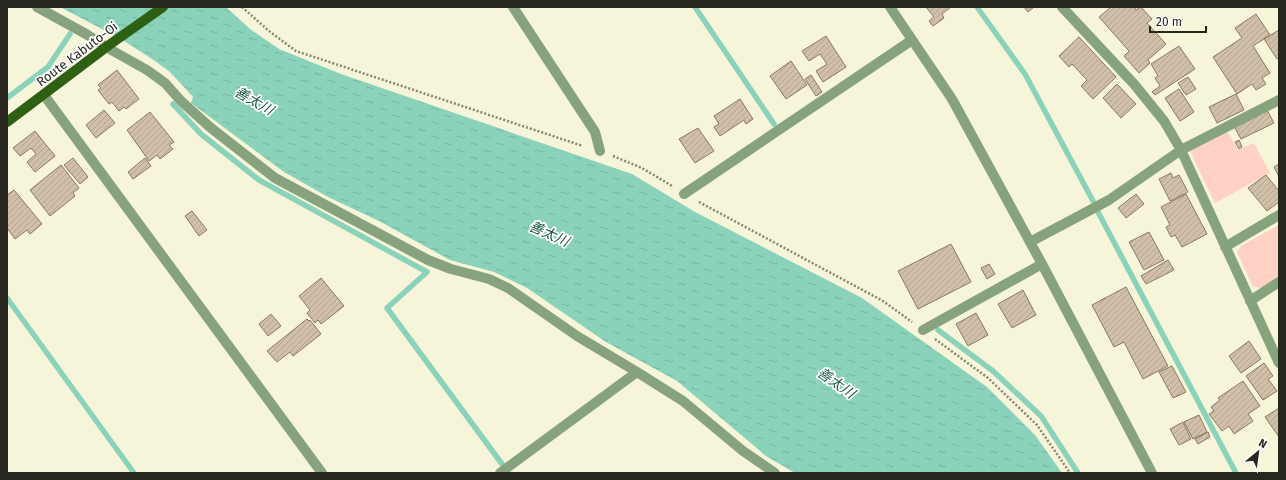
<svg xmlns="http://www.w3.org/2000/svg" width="1286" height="480" font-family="'Fira Sans','Noto Sans JP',sans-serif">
<defs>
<pattern id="water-ripples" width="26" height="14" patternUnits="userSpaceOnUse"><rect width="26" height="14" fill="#8ad3ba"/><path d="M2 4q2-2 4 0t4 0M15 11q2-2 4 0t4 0" fill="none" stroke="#77b59f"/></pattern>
<pattern id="building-hatch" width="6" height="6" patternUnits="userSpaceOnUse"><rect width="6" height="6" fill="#d2bfaa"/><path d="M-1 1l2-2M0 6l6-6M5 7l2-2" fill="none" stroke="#b4a492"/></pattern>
</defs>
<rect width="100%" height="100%" fill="#f6f4d9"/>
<!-- garden -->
<path fill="#fed1c4" d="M1227,131L1238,150L1254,143L1270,173L1215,203L1190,151Z
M1279,225V277L1262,288L1253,287L1237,252L1241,246Z"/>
<!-- water -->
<path fill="url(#water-ripples)" d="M60,7H226L250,29L279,49L341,74L632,174L695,212L862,298L987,387L1035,435L1062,473H795L766,456L677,381L606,342L527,288L494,272L450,260L379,221L328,197L284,172L191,103L193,97L170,72L155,61L121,39Z"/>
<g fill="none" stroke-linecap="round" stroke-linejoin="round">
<!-- stream -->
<path stroke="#8ad3ba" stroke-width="5.5" d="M695,7L774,124
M977,7L1025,74L1093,201
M7,98L48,67L70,34
M173,104L201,134L259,180L427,272L387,308L502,464
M1098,212L1236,473
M7,298L134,473
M938,330L993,371L1041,416L1078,473"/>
</g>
<!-- building -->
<path fill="url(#building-hatch)" stroke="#897864" d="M926,7H951L942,14L944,18L933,26L929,21L934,17Z
M1024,7H1034L1028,12Z
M1111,7H1134L1136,10L1141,7L1152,19L1147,23L1166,44L1148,60L1150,63L1139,73L1124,56L1129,51L1099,17Z
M1256,14L1270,35L1253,46L1270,73L1262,78L1266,84L1256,90L1252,84L1237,94L1213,57L1242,38L1235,28Z
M1279,30V58L1277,59L1264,39Z
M826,36L846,67L823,82L816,71L827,64L820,54L809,61L802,51Z
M1079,37L1116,77L1093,99L1081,86L1087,80L1072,64L1069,67L1059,56Z
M1179,46L1195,69L1155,95L1152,92L1160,86L1155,78L1158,76L1151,64Z
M791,61L807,85L786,99L770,76Z
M117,70L139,99L126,109L124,107L119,111L112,102L109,104L98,90L101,88L98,85Z
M811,75L822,92L816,96L805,79Z
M1188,77L1196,89L1186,95L1178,83Z
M1117,84L1136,104L1121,118L1103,98Z
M1179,89L1194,112L1180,121L1165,98Z
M1236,94L1244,110L1217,123L1209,107Z
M740,99L753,119L746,124L744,120L720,136L714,127L719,124L714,116Z
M104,110L115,123L96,138L86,125Z
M1267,110L1274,123L1241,139L1234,126Z
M150,112L174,142L169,145L173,149L160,159L157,155L149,161L127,130Z
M698,128L714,151L695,163L679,139Z
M35,131L55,156L35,172L27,162L36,154L31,148L20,156L13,148Z
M1239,140L1242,147L1239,149L1235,142Z
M73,158L88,177L80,184L64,165Z
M145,158L151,166L133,179L128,172Z
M1279,164V177L1274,167Z
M61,165L79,188L73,193L75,196L50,216L30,190Z
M1171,173L1173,178L1179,175L1188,192L1170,201L1159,179Z
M1266,175L1279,191V202L1267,211L1248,188Z
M14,190L42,224L30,234L27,230L15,239L7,228V195Z
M1136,194L1144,204L1126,218L1118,208Z
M1186,194L1207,234L1182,247L1175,235L1171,237L1166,227L1170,225L1161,207Z
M192,211L207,230L199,236L185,216Z
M1149,232L1164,260L1144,270L1129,242Z
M951,244L971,282L918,309L898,271Z
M1168,260L1174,270L1146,284L1141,276Z
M989,264L995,274L987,279L981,268Z
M321,278L344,306L321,324L318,320L315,323L307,313L310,310L299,296Z
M1126,287L1168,366L1143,379L1124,342L1114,347L1092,305Z
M1023,290L1036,315L1012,328L998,304Z
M976,313L988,335L968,346L956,324Z
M271,314L281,326L268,336L259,324Z
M307,319L309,321L310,320L321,334L293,356L290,352L277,362L267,351Z
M1249,341L1261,359L1241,373L1229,356Z
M1264,363L1273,376L1268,379L1277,391L1263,400L1246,376Z
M1172,366L1186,392L1173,398L1159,372Z
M1243,381L1260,406L1248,414L1253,421L1234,434L1229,426L1222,431L1209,414L1214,411L1211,407L1220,400L1218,398Z
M1279,408V437L1265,417Z
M1199,415L1207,432L1193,439L1184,422Z
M1183,422L1191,439L1179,445L1170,429Z
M1208,432L1210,437L1198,444L1195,439Z"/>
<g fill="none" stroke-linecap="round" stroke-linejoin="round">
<!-- path -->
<path stroke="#878573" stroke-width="2.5" stroke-dasharray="2 2" stroke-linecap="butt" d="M242,7L269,31L296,51L583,146
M613,156L642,168L672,186
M699,202L883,301L912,322
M935,339L988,378L1037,425L1070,473"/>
<!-- minor -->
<path stroke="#87a37d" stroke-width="10" d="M37,7L86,34L106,47L147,70L165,83L181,101L211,128L275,178L428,260L451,269L489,279L508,288L577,336L637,372
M513,7L595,132L600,151
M890,7L952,99L1042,264L1152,473
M1062,7L1134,84L1164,121L1181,150L1279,363
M44,95L322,473
M684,194L912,40
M1030,242L1109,200L1181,150L1279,100
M1225,247L1279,215
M1250,301L1279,282
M923,330L1042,264
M500,473L637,372L683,401L743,451L775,473"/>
<!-- major -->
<path stroke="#2d6012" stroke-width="10" d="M7,122L109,45L163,7"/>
</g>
<g text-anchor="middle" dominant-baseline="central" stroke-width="3.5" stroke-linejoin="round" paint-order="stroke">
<!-- street labels -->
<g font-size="13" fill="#28271d" stroke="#fff">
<text transform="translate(77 54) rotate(-37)">Route Kabuto-Oi</text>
</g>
<!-- water labels -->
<g font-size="14" font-style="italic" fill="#225b4a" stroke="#fff">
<text transform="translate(254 101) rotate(30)">善太川</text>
<text transform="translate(549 234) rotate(24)">善太川</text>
<text transform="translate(836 383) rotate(35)">善太川</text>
</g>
</g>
<!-- border -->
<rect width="1286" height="480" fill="none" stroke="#28271d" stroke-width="16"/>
<!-- north arrow -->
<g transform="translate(1258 452) rotate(29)" stroke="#ffffff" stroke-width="3" paint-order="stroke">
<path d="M0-3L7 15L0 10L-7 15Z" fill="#28271d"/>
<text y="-6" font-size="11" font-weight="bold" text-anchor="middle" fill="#28271d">N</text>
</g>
<!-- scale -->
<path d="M1150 26v6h56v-6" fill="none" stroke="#28271d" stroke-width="2"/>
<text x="1156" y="26" font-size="12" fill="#28271d" stroke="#ffffff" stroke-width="3" paint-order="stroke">20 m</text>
</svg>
